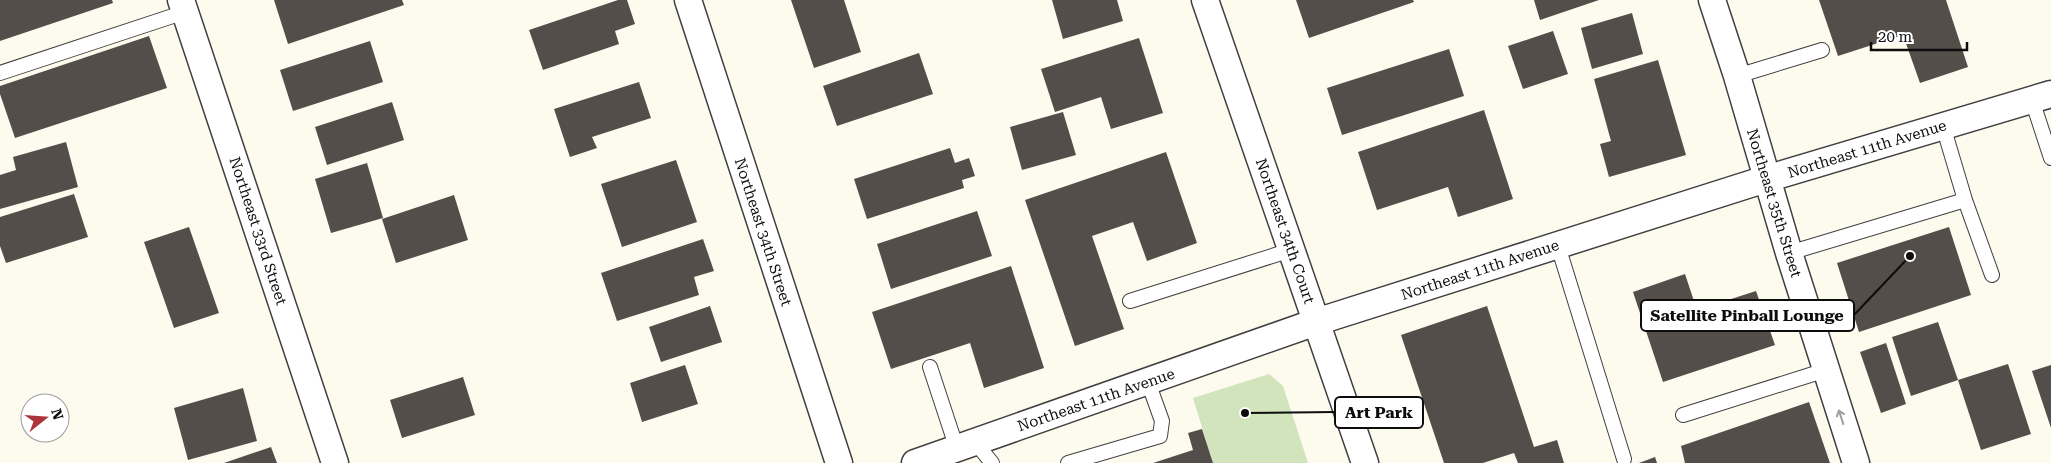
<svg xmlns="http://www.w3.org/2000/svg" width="2051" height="463" font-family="'Roboto Serif',serif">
<rect width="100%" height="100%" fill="#fdfaee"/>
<!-- green -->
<path fill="#d1e4bc" d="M1269,374L1283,386L1308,463H1213L1193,398Z"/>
<!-- building -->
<path fill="#544e4a" d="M0,0H112L113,3L0,41Z
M274,0H402L404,5L288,44Z
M618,0H627L635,24L615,31L619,44L543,70L529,30Z
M791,0H844L861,52L814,68Z
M1052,0H1117L1123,21L1063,39Z
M1296,0H1413L1414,2L1309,38Z
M1534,0H1599L1540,20Z
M1819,0H1946L1968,67L1920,83L1903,35L1838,56Z
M1632,13L1643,54L1592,69L1581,28Z
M1553,31L1568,74L1523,89L1508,46Z
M149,36L167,88L15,138L0,94V86Z
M1139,38L1163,113L1111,129L1101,97L1055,112L1041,69Z
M370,41L383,82L293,111L280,70Z
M1449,49L1464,96L1342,135L1327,88Z
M919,53L933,94L837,126L823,86Z
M1658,60L1686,155L1609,177L1600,144L1611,141L1594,79Z
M639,82L651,118L592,137L597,148L570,157L554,109Z
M392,102L404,140L327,165L315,127Z
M1484,110L1513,199L1458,217L1448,187L1377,210L1358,152Z
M1063,112L1076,155L1022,170L1010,127Z
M66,142L78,187L0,209V175L16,170L13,157Z
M950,148L955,163L969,158L975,176L962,180L964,188L867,219L854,179Z
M1166,152L1197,243L1147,261L1133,222L1092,236L1124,329L1075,346L1025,200Z
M676,160L697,222L622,247L601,184Z
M367,163L383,218L331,233L315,179Z
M74,194L88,237L6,263L0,246V217Z
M454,195L468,240L396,263L382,219Z
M977,211L992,256L891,289L877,244Z
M189,227L219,313L174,328L144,242Z
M1949,227L1971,295L1859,332L1837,263Z
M703,239L714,271L694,277L699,295L617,321L601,273Z
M1011,266L1044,368L984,388L970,343L891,369L872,312Z
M1685,274L1697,310L1756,291L1775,345L1663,382L1633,292Z
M710,306L722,342L661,362L649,327Z
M1487,306L1534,447L1557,440L1564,463H1518L1514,453L1483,463H1444L1401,335Z
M1938,322L1958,380L1911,396L1892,337Z
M1886,343L1906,404L1881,413L1860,352Z
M2008,364L2031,434L1981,450L1958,380Z
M685,365L698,404L642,422L630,383Z
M2051,365V428L2032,371Z
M463,377L475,415L402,438L390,400Z
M243,388L257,441L188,460L174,408Z
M1809,402L1830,463H1685L1681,446Z
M1202,429L1213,463H1153L1193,450L1188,433Z
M271,447L277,463H224Z
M1655,457L1657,463H1639Z"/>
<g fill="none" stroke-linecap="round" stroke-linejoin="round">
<!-- service casing -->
<g stroke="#404040" stroke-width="16">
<path id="service" d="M0,73L185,12
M1737,76L1822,50
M2032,100L2051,158
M1943,126L1965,200L1992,275
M1558,246L1624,459
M1789,253L1965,200
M1130,301L1291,250
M930,367L957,449
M1683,415L1826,370
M975,442L992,463
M1068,463L1160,436L1162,421L1148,382"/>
</g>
<!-- minor casing -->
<g stroke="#404040" stroke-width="29">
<path id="minor" d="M181,0L335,463
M688,0L839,463
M1205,0L1365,463
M1712,0L1737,76L1789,253L1856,463
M915,463L1316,322L1766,179L2051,94"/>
</g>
<!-- service -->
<use href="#service" stroke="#fff" stroke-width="14"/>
<!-- minor -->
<use href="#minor" stroke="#fff" stroke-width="26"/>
</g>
<!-- one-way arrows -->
<defs><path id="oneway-shaft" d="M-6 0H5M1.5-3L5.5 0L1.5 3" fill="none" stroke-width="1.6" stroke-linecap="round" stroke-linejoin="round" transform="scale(1.25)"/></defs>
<use stroke="#9e9e9e" href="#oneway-shaft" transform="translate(1841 417) rotate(-108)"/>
<g text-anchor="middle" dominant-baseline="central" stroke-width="5" stroke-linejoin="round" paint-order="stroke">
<!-- street labels -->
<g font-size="15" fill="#0d0d0d" stroke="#fff">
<text transform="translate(1867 149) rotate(-17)">Northeast 11th Avenue</text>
<text transform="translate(1774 203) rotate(73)">Northeast 35th Street</text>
<text transform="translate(258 231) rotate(72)">Northeast 33rd Street</text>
<text transform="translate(1285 231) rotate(71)">Northeast 34th Court</text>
<text transform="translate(763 232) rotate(72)">Northeast 34th Street</text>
<text transform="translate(1480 270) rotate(-18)">Northeast 11th Avenue</text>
<text transform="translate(1096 400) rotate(-19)">Northeast 11th Avenue</text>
</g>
</g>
<!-- callouts -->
<path fill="none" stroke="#0d0d0d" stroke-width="2" d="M1910 256L1854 315M1245 413L1335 412"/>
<g fill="#0d0d0d" stroke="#fff" stroke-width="2">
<circle cx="1910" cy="256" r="5"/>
<circle cx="1245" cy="413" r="5"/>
</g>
<g fill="#fff" stroke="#0d0d0d" stroke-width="2">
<rect x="1641" y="300" width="213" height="31" rx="5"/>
<rect x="1335" y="397" width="88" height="31" rx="5"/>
</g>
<g font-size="16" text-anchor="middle" font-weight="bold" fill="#0d0d0d">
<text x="1747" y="321">Satellite Pinball Lounge</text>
<text x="1379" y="418">Art Park</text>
</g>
<!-- north arrow -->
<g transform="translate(45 418) rotate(73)"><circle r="24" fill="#ffffff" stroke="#9e9e9e"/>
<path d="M0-4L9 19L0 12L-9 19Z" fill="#ac353b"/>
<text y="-8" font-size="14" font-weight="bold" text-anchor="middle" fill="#0d0d0d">N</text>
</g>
<!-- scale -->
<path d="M1871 42v8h96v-8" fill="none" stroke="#0d0d0d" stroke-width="2.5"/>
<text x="1878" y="42" font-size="15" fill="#0d0d0d" stroke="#ffffff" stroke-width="4" paint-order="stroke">20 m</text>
</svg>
